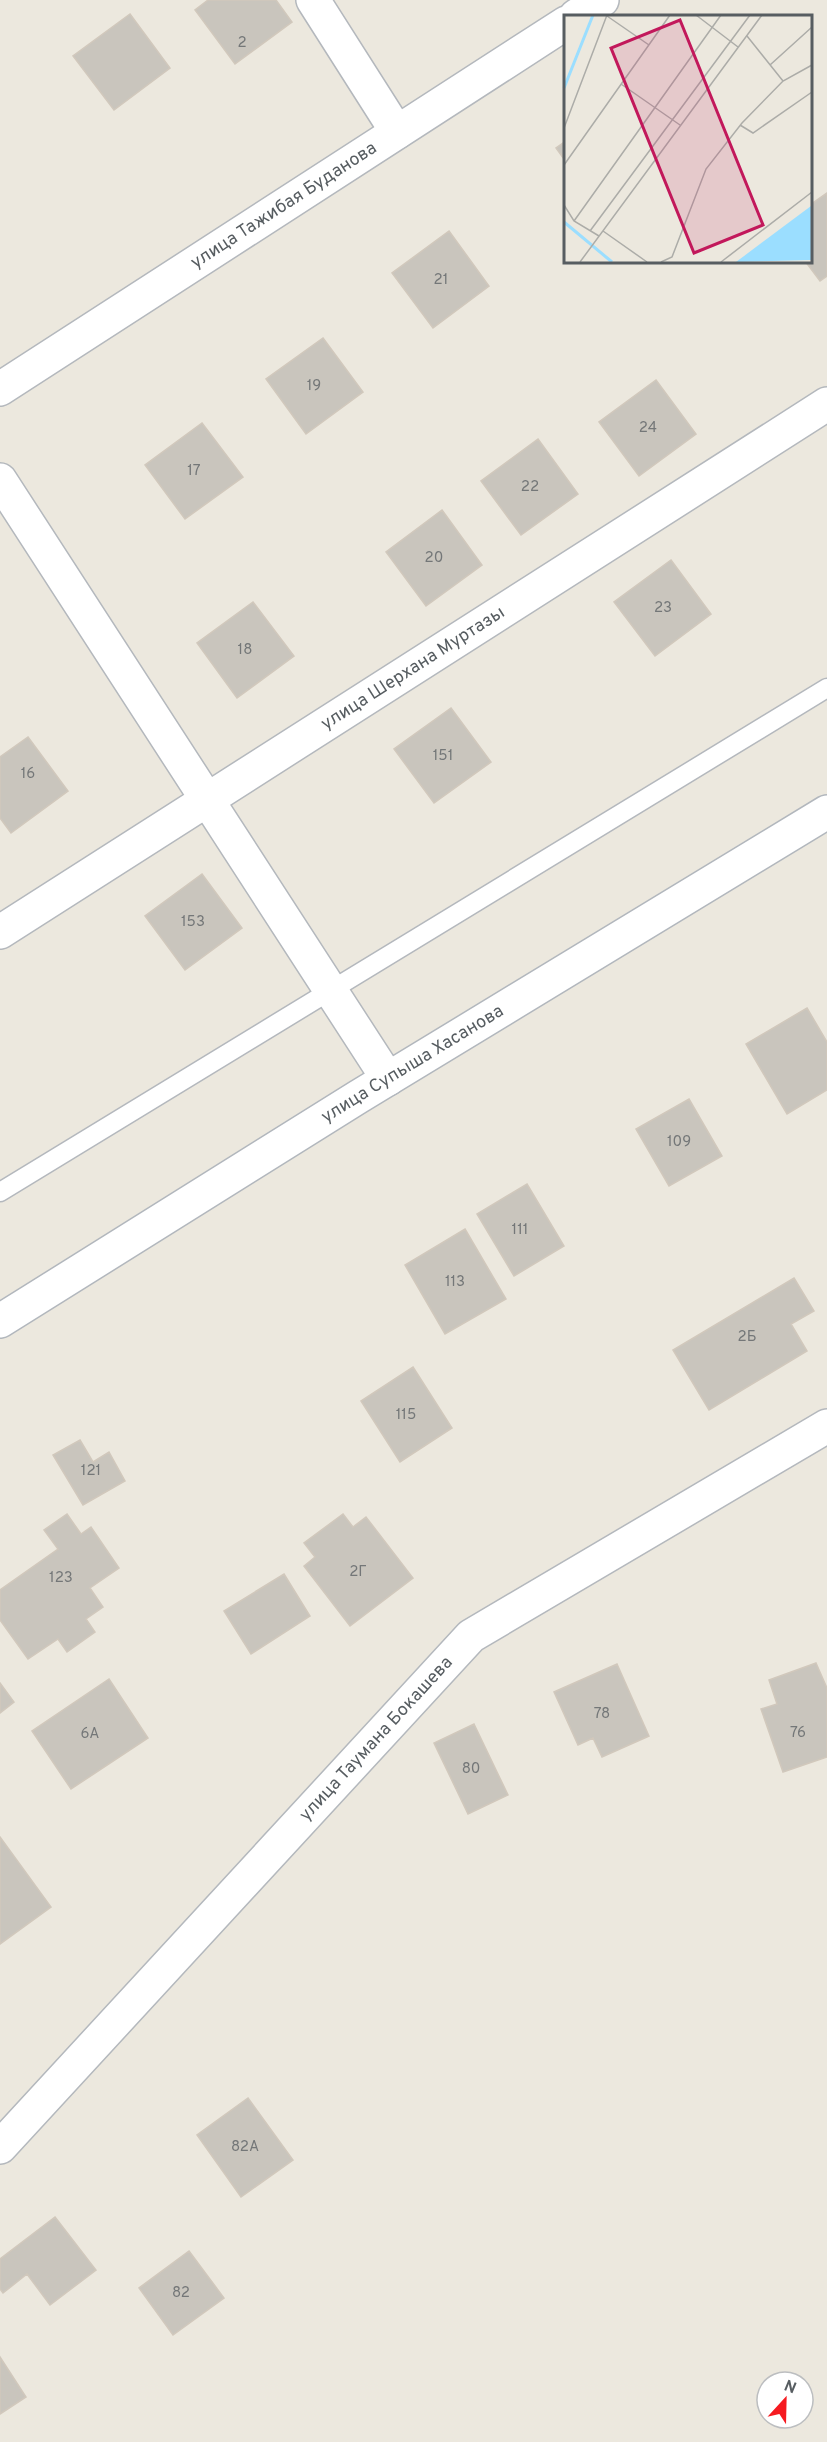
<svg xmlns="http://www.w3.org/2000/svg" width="827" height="2442" font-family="Overpass,sans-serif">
<rect width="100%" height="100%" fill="#ece8de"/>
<!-- building -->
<path fill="#c9c5bd" stroke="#d1c8bc" stroke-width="1.5" d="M208,0H276L292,22L235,64L195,10Z
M130,14L170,68L114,110L73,56Z
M566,141V162L556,148Z
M827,193V276L820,281L805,261H810V205Z
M449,231L489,286L433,328L392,273Z
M323,338L363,392L306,434L266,379Z
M656,380L696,434L639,476L599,422Z
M202,423L243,477L185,519L145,465Z
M538,439L578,494L521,535L481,481Z
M442,510L482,565L426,606L386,552Z
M671,560L711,614L655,656L614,602Z
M253,602L294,656L237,698L197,643Z
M451,708L491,762L434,803L394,749Z
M28,737L68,791L11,833L0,818V757Z
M202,874L242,928L185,970L145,916Z
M807,1008L827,1042V1090L787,1114L746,1044Z
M689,1099L722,1156L669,1186L636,1129Z
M527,1184L564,1246L514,1276L477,1214Z
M465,1229L506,1299L445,1334L405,1265Z
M794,1278L814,1311L791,1324L807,1351L709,1410L673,1350Z
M413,1367L452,1428L400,1462L361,1401Z
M80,1440L93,1462L109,1452L125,1481L83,1505L53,1455Z
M67,1514L81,1534L91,1527L119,1568L90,1588L103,1607L86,1619L95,1632L67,1652L58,1639L28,1659L0,1620V1590L58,1549L44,1530Z
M343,1514L353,1527L366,1517L413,1578L350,1626L304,1566L315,1557L304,1543Z
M284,1574L310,1616L251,1654L224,1611Z
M816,1663L827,1688V1757L783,1772L761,1709L777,1704L769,1680Z
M617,1664L649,1736L602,1757L593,1738L578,1745L554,1692Z
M109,1679L148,1738L71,1789L32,1731Z
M0,1683L14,1702L0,1713Z
M474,1724L508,1795L468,1814L434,1743Z
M0,1837L51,1907L0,1944Z
M248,2098L293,2160L241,2197L197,2135Z
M55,2217L96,2270L50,2305L27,2274L3,2293L0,2289V2259Z
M189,2251L224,2298L173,2335L139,2288Z
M0,2357L26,2397L0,2414Z"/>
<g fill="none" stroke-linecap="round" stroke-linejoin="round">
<!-- lane casing -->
<g stroke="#b4b8bd" stroke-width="21">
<path id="lane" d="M0,1192L827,688"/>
</g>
<!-- street casing -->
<g stroke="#b4b8bd" stroke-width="36">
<g id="street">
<path d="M313,0L397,132"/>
<path d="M576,16L602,0"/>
<path id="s1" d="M0,389L566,23"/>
<path d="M0,480L388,1079"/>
<path id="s2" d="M0,932L827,404"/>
<path id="s3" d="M0,2147L471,1636L827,1426"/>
</g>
</g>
<!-- secondary casing -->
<g stroke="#b2b7bd" stroke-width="36">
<g id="secondary">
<path id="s4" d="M0,1321L358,1097L827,812"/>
</g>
</g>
<!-- lane -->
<use href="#lane" stroke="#fff" stroke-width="18"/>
<!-- street -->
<use href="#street" stroke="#fff" stroke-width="33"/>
<!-- secondary -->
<use href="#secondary" stroke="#fff" stroke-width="33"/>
</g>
<g text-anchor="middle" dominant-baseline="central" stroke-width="5" stroke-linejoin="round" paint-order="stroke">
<!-- number labels -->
<g font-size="15" fill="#747778">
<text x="242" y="43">2</text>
<text x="441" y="280">21</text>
<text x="314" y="386">19</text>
<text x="648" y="428">24</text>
<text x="194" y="471">17</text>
<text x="530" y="487">22</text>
<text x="434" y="558">20</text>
<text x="663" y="608">23</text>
<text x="245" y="650">18</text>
<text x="443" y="756">151</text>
<text x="28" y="774">16</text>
<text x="193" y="922">153</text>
<text x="679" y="1142">109</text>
<text x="520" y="1230">111</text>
<text x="455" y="1282">113</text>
<text x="747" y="1337">2Б</text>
<text x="406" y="1415">115</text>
<text x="91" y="1471">121</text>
<text x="358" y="1572">2Г</text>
<text x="61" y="1578">123</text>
<text x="602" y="1714">78</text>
<text x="798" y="1733">76</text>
<text x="90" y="1734">6А</text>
<text x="471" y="1769">80</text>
<text x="245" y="2147">82А</text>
<text x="181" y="2293">82</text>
</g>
<!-- street labels -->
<g font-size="18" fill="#575d61" stroke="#fff">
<text stroke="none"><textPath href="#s1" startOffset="338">улица Тажибая Буданова</textPath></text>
<text stroke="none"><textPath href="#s2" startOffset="490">улица Шерхана Муртазы</textPath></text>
<text stroke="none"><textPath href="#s4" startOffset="486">улица Супыша Хасанова</textPath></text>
<text stroke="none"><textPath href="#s3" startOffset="555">улица Таумана Бокашева</textPath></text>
</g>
</g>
<!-- overview -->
<g transform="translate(564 15)">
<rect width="248" height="248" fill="#ece8de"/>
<path d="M247,191V245L172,247Z" fill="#9bdeff"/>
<path fill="none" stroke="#9bdeff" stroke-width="3" d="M0,73L29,0M0,207L48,247"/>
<path fill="none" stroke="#acaca8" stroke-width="1.5" d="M132,0L174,32M43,1L85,30M183,21L219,66M206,50L248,12M57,69L116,110M176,110L189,118L248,77M0,113L43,0M0,150L106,0M0,190L10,206L35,221M10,206L157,0M26,216L186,0M39,216L83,247M16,247L198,0M97,247L108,242L142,154L178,108L219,66L248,50M157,247L248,177"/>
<path fill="#c2185b" fill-opacity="0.15" stroke="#c2185b" stroke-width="3" d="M116,5L199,210L130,238L47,33Z"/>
<rect width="248" height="248" fill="none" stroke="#575d61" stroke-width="3"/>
</g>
<!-- north arrow -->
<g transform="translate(785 2400) rotate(22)"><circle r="28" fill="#ffffff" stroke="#bcbec0" stroke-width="1.5"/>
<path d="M0-4.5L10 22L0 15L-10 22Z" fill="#f61a20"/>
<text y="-9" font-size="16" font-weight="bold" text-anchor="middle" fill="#575d61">N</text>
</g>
</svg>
